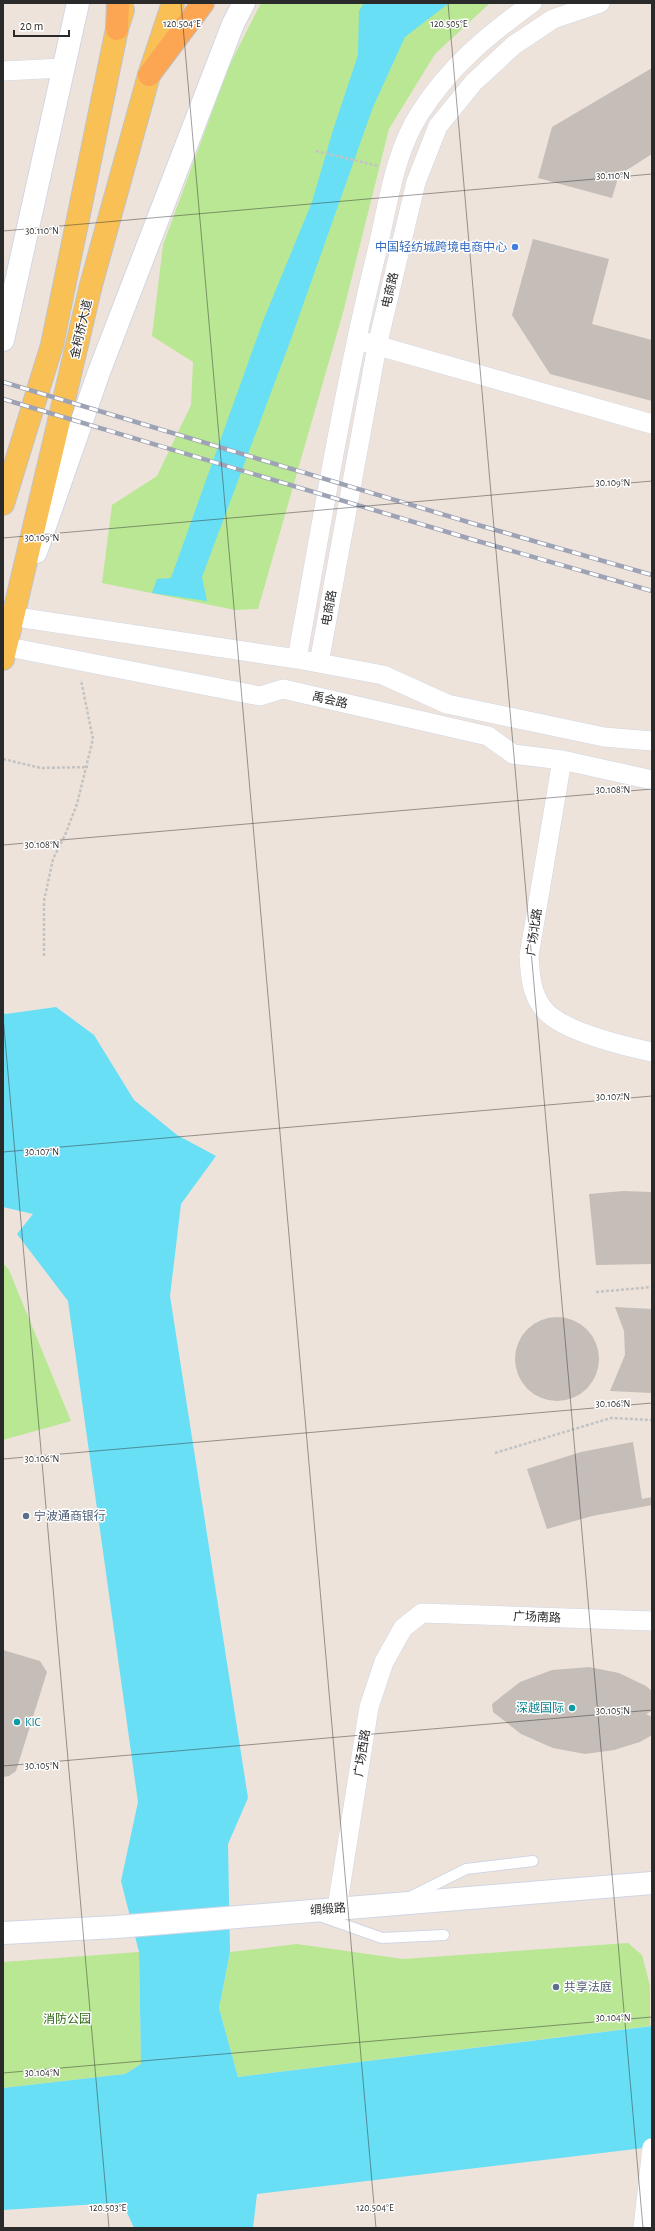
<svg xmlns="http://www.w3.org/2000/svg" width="655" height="2231" font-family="'Alegreya Sans','Noto Sans SC',sans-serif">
<rect width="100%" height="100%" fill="#ede3db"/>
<!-- green -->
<path fill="#b9e794" d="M261,3H490L435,54L389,129L344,309L258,609L235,610L102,583L112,505L157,476L191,405L193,362L152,336L163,245L229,66Z
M3,1263L9,1270L71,1421L3,1440Z
M628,1943L642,1955L650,1986V2026L238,2077L219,2008L230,1952L297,1944L403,1959Z
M139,1952L141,2064L125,2074L3,2088V1962Z"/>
<!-- water -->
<path fill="#68dff5" d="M364,3H449L405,37L373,107L291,339L202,577L207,601L152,593L157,579L171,578L263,321L312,202L333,130L358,55L359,11Z
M56,1007L94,1035L134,1100L177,1135L216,1156L181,1204L170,1296L248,1798L228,1844L230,1952L219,2008L238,2077L652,2026V2147L257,2194L253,2228H134L125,2208L114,2203L3,2210V2088L125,2074L141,2064L139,1952L121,1881L138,1802L68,1301L17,1234L33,1214L3,1207V1013L6,1014Z"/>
<!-- building -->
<path fill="#c5bdb8" d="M652,68V154L619,175L612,198L538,178L552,127Z
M533,239L609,259L592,324L652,340V401L550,374L512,315Z
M623,1191L652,1192V1264L596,1265L589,1194Z
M615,1307L652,1309V1393L610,1391L625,1355L624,1331Z
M515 1359a42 42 0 1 1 84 0a42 42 0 1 1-84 0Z
M633,1442L642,1499L652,1497V1505L592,1516L547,1529L527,1469L581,1452Z
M3,1650L40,1661L47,1672L16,1771L9,1776L3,1777Z
M589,1667L619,1673L646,1686L652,1691V1711L646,1714L652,1717V1735L640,1742L614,1750L585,1754L553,1748L521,1734L493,1712L492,1704L520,1682L552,1670Z"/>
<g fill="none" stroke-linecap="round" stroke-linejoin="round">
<!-- service casing -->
<g stroke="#d0d6e4" stroke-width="12">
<path id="service" d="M410,1897L466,1869L533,1861
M320,1916L382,1938L444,1935"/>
</g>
<!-- minor casing -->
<g stroke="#d0d6e4" stroke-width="20">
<path id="minor" d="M3,71L63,68
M365,342L652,424
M3,615L297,659L383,675L447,704L604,737L652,741
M3,646L260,696L283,689L488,736L513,754L562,760L652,780
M297,659C322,522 344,385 377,251C388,205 394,153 420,113C450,66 487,36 532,3
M319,663L377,346L416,182L438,126L474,82L514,45L553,19L600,3
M562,760L529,956C530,974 531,992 542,1007C559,1031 624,1046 652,1052
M337,1908L369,1707L384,1662L403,1628L422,1613L652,1621
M643,2228L652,2148"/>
</g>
<!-- tertiary casing -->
<g stroke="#d0d6e4" stroke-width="24">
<path id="tertiary" d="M3,340L78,3
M36,552L99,372L233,24L244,3
M3,1933L116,1927L652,1883"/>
</g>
<!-- primary casing -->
<g stroke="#c3c3c3" stroke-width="24">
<path id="primary" d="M3,504L52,345L117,29L123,10
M3,659L91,285L149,75L173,3"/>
</g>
<!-- trunk casing -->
<g stroke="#c3c3c3" stroke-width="24">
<path id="trunk" d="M117,29L118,3
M149,75L203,3"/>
</g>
<!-- path -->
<path stroke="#c3c3c3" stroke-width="2.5" stroke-dasharray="3 2" stroke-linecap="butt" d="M316,151L378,166
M3,759L41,768L88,767
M44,956V901L53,859L65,835L77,804L93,739L81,680
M596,1292L652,1287
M495,1453L611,1418L652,1420"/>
<!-- service -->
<use href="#service" stroke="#fff" stroke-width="10"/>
<!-- minor -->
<use href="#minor" stroke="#fff" stroke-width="19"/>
<!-- tertiary -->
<use href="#tertiary" stroke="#fff" stroke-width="22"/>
<!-- primary -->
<use href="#primary" stroke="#f8c055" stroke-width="22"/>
<!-- trunk -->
<use href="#trunk" stroke="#fca654" stroke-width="22"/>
<!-- rail casing -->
<g stroke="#9da3b5" stroke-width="4.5">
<path id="rail" d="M3,382L478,525L652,575
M3,399L474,540L652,591"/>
</g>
<!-- rail -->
<use href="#rail" stroke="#fff" stroke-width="3" stroke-dasharray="9" stroke-linecap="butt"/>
</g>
<!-- ticks -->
<path fill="none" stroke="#2a2a2a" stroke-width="1" stroke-opacity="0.45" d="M181,3L376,2228M448,3L643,2228M3,231L652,174M3,538L652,481M3,845L652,789M3,1016L109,2228M3,1152L652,1096M3,1459L652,1403M3,1766L652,1710M3,2073L652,2017"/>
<!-- markers -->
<circle fill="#3f7fe0" stroke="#fff" stroke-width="1.5" cx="515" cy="247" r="4"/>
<g fill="#5c6f8a" stroke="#fff" stroke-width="1.5">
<circle cx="26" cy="1516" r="4"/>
<circle cx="556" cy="1987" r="4"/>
</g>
<g fill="#0f9aa8" stroke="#fff" stroke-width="1.5">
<circle cx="572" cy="1708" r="4"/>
<circle cx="17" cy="1722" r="4"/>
</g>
<g text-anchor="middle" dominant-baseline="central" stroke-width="3" stroke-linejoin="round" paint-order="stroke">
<!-- shop labels -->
<g font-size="12" fill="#366cbe" stroke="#fff" text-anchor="end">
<text x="507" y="247">中国轻纺城跨境电商中心</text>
</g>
<!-- street labels -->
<g font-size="12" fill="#2a2a2a" stroke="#fff">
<text transform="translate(390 290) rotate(-77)">电商路</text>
<text transform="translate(81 329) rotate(-77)">金柯桥大道</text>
<text transform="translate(329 608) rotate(-80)">电商路</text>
<text transform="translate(330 700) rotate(13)">禹会路</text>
<text transform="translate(534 932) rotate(-82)">广场北路</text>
<text transform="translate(537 1617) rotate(2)">广场南路</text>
<text transform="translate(362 1753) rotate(-81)">广场西路</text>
<text transform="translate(328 1909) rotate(-5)">绸缎路</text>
</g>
<!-- service labels -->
<g font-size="12" fill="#4e5e75" stroke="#fff" text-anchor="start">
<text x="34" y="1516">宁波通商银行</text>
<text x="564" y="1987">共享法庭</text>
</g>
<!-- culture labels -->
<g font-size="12" fill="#0d838f" stroke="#fff" text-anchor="end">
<text x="564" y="1708">深越国际</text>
<text x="25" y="1722" text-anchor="start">KIC</text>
</g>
<!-- park labels -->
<g font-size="12" fill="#316b16" stroke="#fff">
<text x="67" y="2019">消防公园</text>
</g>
</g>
<g font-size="10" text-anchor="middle" fill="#2a2a2a" stroke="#fff" stroke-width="3" stroke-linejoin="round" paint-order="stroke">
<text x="182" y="27">120.504°E</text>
<text x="449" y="27">120.505°E</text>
<text x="613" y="179">30.110°N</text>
<text x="42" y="234">30.110°N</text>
<text x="613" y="486">30.109°N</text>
<text x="42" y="541">30.109°N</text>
<text x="613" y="793">30.108°N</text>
<text x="42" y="848">30.108°N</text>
<text x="613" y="1100">30.107°N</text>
<text x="42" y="1155">30.107°N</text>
<text x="613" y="1407">30.106°N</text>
<text x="42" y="1462">30.106°N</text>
<text x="613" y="1714">30.105°N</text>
<text x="42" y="1769">30.105°N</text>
<text x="613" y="2021">30.104°N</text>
<text x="42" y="2076">30.104°N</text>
<text x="108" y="2211">120.503°E</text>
<text x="375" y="2211">120.504°E</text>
</g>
<!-- border -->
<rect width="655" height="2231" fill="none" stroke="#2a2a2a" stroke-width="8"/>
<!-- scale -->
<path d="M14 30v6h55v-6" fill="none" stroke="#2a2a2a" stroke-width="2"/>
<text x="20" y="30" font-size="12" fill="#2a2a2a" stroke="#ffffff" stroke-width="3" paint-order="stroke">20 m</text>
</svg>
